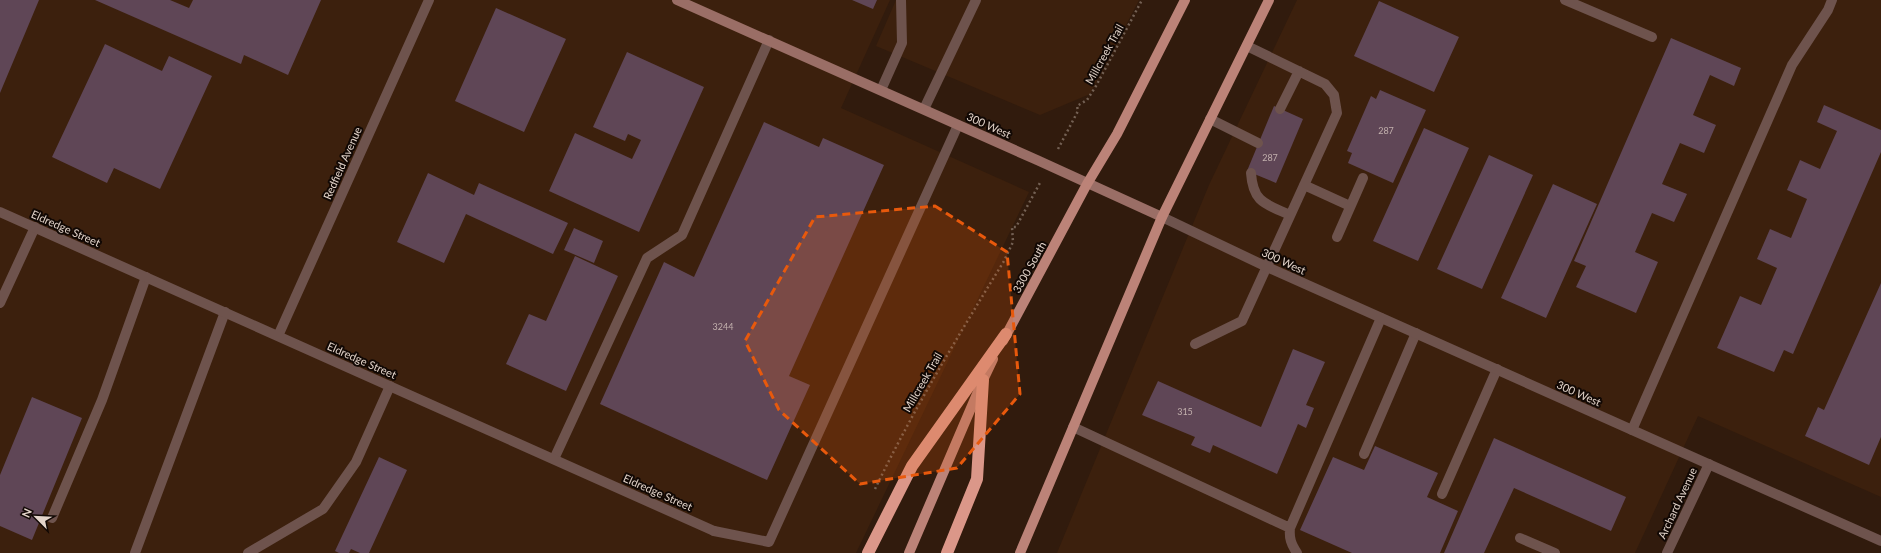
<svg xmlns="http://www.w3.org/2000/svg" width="1881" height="553" font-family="Lato,sans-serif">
<rect width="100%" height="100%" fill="#311b0d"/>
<!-- built -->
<path fill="#3c200d" d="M0,0H890L841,108L1029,192L856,553H0Z
M896,0H1139L1090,94L1040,115L876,46Z
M1297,0H1881V497L1698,416L1635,553H1057L1209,185Z"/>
<!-- building -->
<path fill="#5f4656" d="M0,0H39L0,93Z
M95,0H170L189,8L193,0H321L288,75L244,55L241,64Z
M852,0H877L873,9Z
M1379,1L1459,37L1434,92L1354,56Z
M496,8L566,39L524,132L455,101Z
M1671,38L1741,68L1734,86L1710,75L1693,115L1716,125L1704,153L1680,143L1662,184L1687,194L1674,222L1652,213L1635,252L1658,262L1636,313L1576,287L1586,266L1574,261Z
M105,44L162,71L169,56L212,76L160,189L114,168L107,183L52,157Z
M627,52L704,87L639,232L549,191L575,133L632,159L641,140L628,134L625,141L593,127Z
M1380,90L1426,110L1393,183L1348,163L1352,153L1347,151L1371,96L1376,99Z
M1824,105L1881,130V152L1793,354L1784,350L1774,372L1717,348L1740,296L1761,305L1777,268L1757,259L1770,229L1791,238L1807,199L1787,190L1800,160L1820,169L1837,131L1817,122Z
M1274,106L1303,119L1276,183L1247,171Z
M764,122L819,147L823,138L884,165L789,376L810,385L767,480L600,404L664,262L694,277Z
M1424,128L1469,148L1418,261L1373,241Z
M1489,155L1533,175L1482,289L1437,269Z
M428,173L474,195L479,183L568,223L553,254L466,214L444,263L397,242Z
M1553,184L1597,204L1546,318L1501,298Z
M574,228L603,241L594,263L564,250Z
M575,256L618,276L566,391L506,364L529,314L546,321Z
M1881,283V437L1869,465L1805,436L1818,407L1824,410Z
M1293,349L1325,362L1306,405L1314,408L1306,428L1298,424L1277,474L1213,445L1210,453L1191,445L1195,437L1142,415L1158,381L1261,427Z
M32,397L82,418L32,540L0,526V475Z
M1494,438L1626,497L1611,531L1514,488L1484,553H1444Z
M1375,446L1438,473L1427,497L1458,511L1440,553H1352L1300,530L1333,457L1364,470Z
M379,457L407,470L369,553H360L351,549L349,553H339L335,551Z"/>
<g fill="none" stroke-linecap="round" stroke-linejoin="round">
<!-- path -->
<path stroke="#746154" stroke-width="2.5" stroke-dasharray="2 3" stroke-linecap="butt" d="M1058,149L1078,111L1077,106L1087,100L1096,86L1142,0
M875,489C913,410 958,336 1004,261L1013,242L1012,227H1016L1041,181"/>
<!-- service -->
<path stroke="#6e534d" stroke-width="10" d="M1565,0L1652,37
M881,90L902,43L901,0
M924,109L976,0
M1280,109L1299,71
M1210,119L1258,143
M1251,173C1253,203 1266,204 1290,215
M1304,185L1350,206
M1337,237L1363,178
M0,303L35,227
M1195,344L1242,321L1337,113L1334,95L1325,84L1247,46
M1073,427L1290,528L1381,318
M1632,430L1792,65L1828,10L1832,0
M1364,454L1416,333
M554,459L647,258L682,235L769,40
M1442,494L1497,369
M52,518L102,400L146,277
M1290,528C1289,538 1291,544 1297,553
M714,531L769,542L958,125
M1520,538L1555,553
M135,553L225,312
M248,553L323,509L356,462L390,386"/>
<!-- minor -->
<path stroke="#6e534d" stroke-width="10" d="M0,212L714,531
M278,336L429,0
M1667,553L1709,464"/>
<!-- tertiary -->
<path stroke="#6e534d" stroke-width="10" d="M1162,217L1267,267L1881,541"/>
<!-- secondary -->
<path stroke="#9a6e66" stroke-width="10" d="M677,0L1037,160L1162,217"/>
<!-- primary -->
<path stroke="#bc8378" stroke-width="10" d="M1003,341L1087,184L1117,134L1185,0
M909,553L983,380L993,359
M1020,553L1162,217L1269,0"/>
<!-- motorway -->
<path stroke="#db9789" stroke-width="12" d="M868,553L912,466L1006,334
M947,553L977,479L983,380"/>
</g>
<!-- marked area -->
<path fill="#e8590c" fill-opacity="0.2" stroke="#e8590c" stroke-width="3" stroke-dasharray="8 5" stroke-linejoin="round" d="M935,206L1007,252L1020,394L957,468L860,484L779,410L745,341L815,217Z"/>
<g text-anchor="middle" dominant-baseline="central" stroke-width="4" stroke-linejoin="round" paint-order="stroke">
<!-- number labels -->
<g font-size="9" fill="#c2b0ad">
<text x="1386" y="130">287</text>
<text x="1270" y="157">287</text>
<text x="723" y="326">3244</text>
<text x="1185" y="411">315</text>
</g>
<!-- street labels -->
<g font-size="11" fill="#e3d4ca" stroke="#110804">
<text transform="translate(1104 54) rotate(-61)">Millcreek Trail</text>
<text transform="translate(989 125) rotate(24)">300 West</text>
<text transform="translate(342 163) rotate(-66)">Redfield Avenue</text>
<text transform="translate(66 228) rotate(24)">Eldredge Street</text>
<text transform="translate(1284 261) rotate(25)">300 West</text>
<text transform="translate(1029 267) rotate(-61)">3300 South</text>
<text transform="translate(362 360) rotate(24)">Eldredge Street</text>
<text transform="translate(922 382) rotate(-60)">Millcreek Trail</text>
<text transform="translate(1579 393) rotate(24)">300 West</text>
<text transform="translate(658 492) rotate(24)">Eldredge Street</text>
<text transform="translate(1677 503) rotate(-65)">Archard Avenue</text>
</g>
</g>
<!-- north arrow -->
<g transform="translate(36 517) rotate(294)" stroke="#110804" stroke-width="3" paint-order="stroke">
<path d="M0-3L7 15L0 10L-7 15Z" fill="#e3d4ca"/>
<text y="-6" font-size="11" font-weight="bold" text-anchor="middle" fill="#e3d4ca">N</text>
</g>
</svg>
